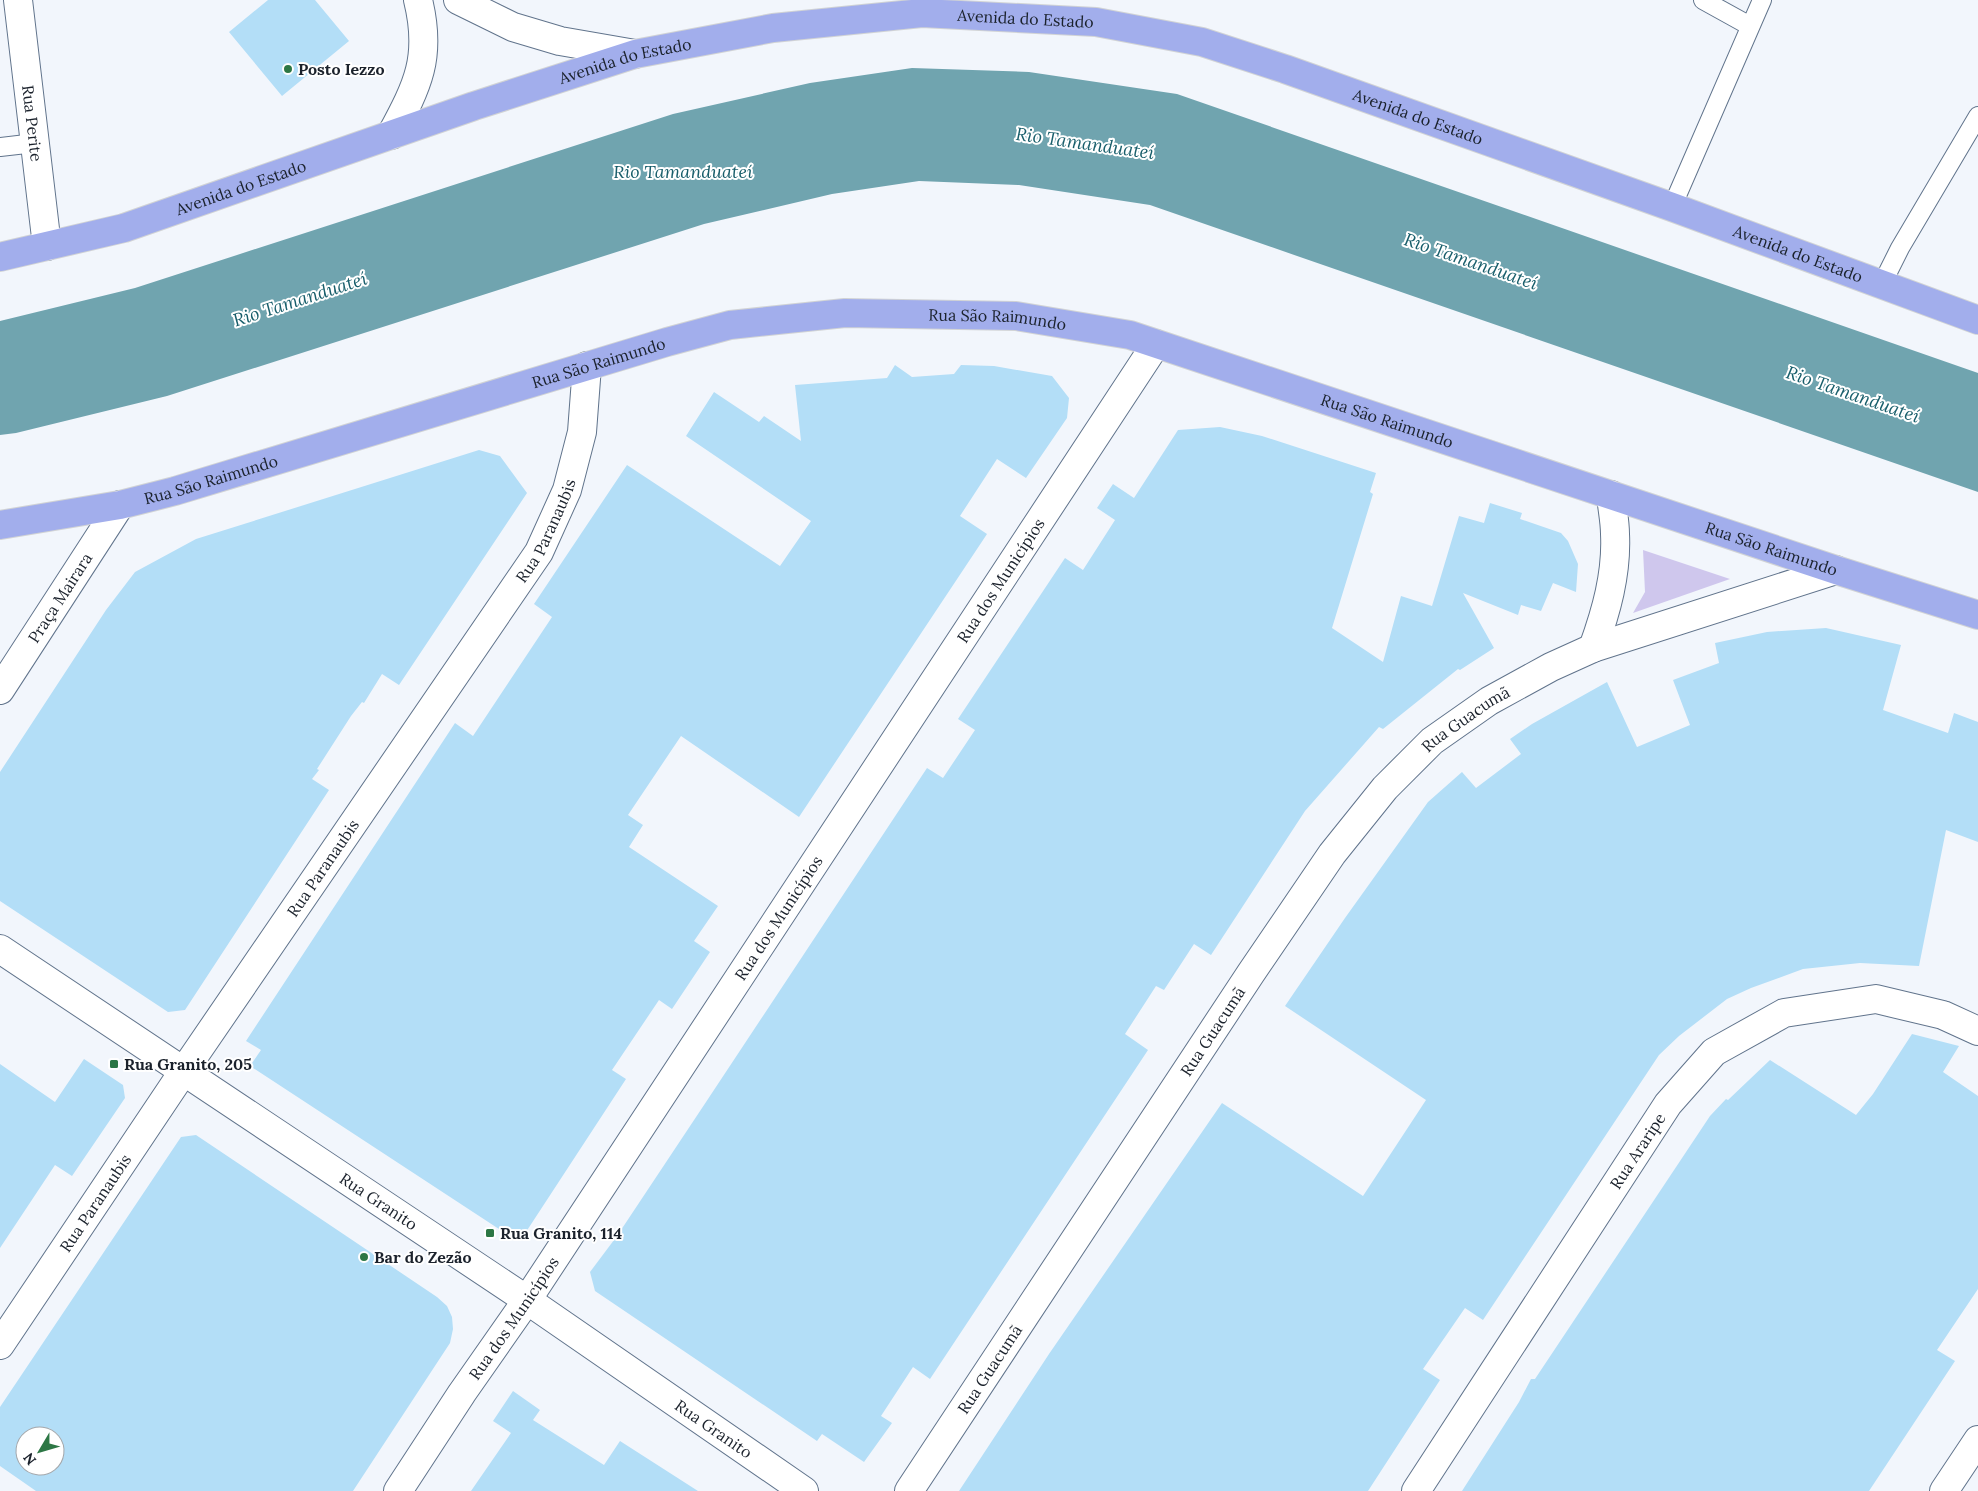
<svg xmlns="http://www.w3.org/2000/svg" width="1978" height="1491" font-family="Lora,serif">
<rect width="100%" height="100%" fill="#f2f6fc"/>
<!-- green -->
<path fill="#cfc7ed" d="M1643,550L1730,579L1633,613L1645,592Z"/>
<!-- water -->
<path fill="#70a4af" d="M912,68L1029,72L1177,94L1978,373V492L1150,205L1019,185L919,181L832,194L704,224L167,396L16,433L0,435V321L135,288L673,114L810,83Z"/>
<!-- building -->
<path fill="#b3def7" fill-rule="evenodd" d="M268,0H315L349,41L282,96L229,32Z
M895,365L912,377L954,374L961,365L994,366L1052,376L1069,398L1067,418L1026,478L997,459L960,516L987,534L799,817L681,736L628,815L643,825L629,847L718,906L694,941L710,952L672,1009L659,1000L612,1070L626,1079L524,1235L511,1237L250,1066L261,1050L246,1041L455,723L473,736L552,617L534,604L627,465L780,566L811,521L686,436L714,392L759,422L764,416L801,441L795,385L887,378Z
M1220,427L1262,436L1376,473L1370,492L1373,494L1332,628L1383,662L1401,596L1432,606L1459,516L1484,523L1490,503L1522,513L1520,519L1561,533L1568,541L1578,564L1576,592L1553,583L1541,611L1521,605L1518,615L1463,593L1494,648L1460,670L1458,669L1383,729L1379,727L1305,811L1211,955L1194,944L1164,990L1156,986L1125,1034L1148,1050L930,1379L913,1367L881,1416L892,1423L864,1462L822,1434L817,1441L595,1291L590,1272L617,1236L710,1096L927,768L943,778L975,730L958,719L1065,558L1083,570L1115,520L1097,508L1113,484L1134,498L1178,430Z
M479,450L500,456L527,493L399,685L382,674L364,703L362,702L351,716L317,769L319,770L312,779L329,790L185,1010L168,1012L0,901V772L106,610L135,572L196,539Z
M1826,628L1901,645L1883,710L1948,733L1954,713L1978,722V842L1946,830L1919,966L1860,963L1803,969L1751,988L1727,999L1679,1036L1659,1055L1483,1320L1465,1308L1423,1369L1440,1380L1368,1491H959L1049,1354L1222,1103L1363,1196L1426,1100L1285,1006L1345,918L1428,802L1462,772L1476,788L1521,754L1510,739L1532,724L1607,682L1637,747L1690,725L1673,680L1719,663L1715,643L1767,632Z
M1912,1034L1959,1046L1943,1072L1978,1096V1289L1937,1350L1955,1361L1869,1491H1462L1519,1402L1531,1379H1535L1710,1116L1726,1099L1728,1100L1770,1060L1856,1115L1873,1094Z
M84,1059L123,1085L125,1098L72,1176L55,1165L0,1248V1064L55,1102Z
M196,1135L437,1297L447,1306L452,1317L453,1329L450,1343L353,1491H36L0,1466V1407L181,1137ZM25,1436H55V1466H25Z
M513,1391L540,1410L533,1420L604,1465L620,1441L698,1491H471L511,1433L493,1421Z"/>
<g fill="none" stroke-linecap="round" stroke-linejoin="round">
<!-- service casing -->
<g stroke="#61748c" stroke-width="20">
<path id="service" d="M1703,0L1750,26
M0,147L35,143
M1672,207L1762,0
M1882,284L1900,248L1978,116"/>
</g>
<!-- minor casing -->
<g stroke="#61748c" stroke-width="30">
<g id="minor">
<path id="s1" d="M18,0L47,246"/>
<path d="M1593,648C1606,612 1617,574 1615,534C1615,521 1612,508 1611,495"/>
<path id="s2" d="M0,690L120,505"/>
<path id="s3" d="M0,949L527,1300L804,1491"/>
<path id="s4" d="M0,1345L183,1072L539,552L567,490L582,432L587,366"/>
<path id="s5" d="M398,1491L462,1393L527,1300L1156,344"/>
<path id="s6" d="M909,1491L1251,973L1332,854L1385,788L1432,741L1489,701L1551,667L1593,648L1836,570"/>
<path id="s7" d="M1416,1491L1668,1104L1714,1052L1784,1013L1876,999L1943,1015L1978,1031"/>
<path d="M1944,1491L1978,1440"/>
</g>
</g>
<!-- secondary casing -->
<g stroke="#61748c" stroke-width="30">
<path id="secondary" d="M458,0L513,27L560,41L635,54
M391,135C418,85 432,57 418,0"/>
</g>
<!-- trunk casing -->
<g stroke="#d1d3d5" stroke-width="30">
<g id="trunk">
<path id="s8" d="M0,257L124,228L474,106L635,54L773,28L922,13L1096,22L1202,42L1285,69L1672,207L1978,320"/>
<path id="s9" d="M0,525L120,505L175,491L667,342L730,325L845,313L1016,316L1130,335L1836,570L1978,615"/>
</g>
</g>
<!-- service -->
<use href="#service" stroke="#fff" stroke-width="18"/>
<!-- minor -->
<use href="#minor" stroke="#fff" stroke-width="28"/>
<!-- secondary -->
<use href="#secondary" stroke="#fff" stroke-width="28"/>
<!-- trunk -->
<use href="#trunk" stroke="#a2aeec" stroke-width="28"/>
</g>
<!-- markers -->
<g fill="#2d7745" stroke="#fff" stroke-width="2">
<circle cx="288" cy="69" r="5"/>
<rect x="109" y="1059" width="10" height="10" rx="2.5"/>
<rect x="485" y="1228" width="10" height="10" rx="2.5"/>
<circle cx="364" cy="1257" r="5"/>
</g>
<g text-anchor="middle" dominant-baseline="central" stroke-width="4" stroke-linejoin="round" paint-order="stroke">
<!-- street labels -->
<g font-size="16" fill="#1b222c" stroke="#fff">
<text stroke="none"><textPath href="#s8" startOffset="1061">Avenida do Estado</textPath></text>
<text stroke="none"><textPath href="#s8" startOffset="656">Avenida do Estado</textPath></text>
<text stroke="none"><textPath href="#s8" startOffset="1468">Avenida do Estado</textPath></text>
<text stroke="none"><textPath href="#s1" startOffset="124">Rua Perite</textPath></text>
<text stroke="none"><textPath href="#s8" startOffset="251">Avenida do Estado</textPath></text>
<text stroke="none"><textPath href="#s8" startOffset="1872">Avenida do Estado</textPath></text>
<text stroke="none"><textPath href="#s9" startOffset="1026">Rua São Raimundo</textPath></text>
<text stroke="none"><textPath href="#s9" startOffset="621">Rua São Raimundo</textPath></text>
<text stroke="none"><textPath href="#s9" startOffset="1431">Rua São Raimundo</textPath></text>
<text stroke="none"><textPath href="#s9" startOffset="216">Rua São Raimundo</textPath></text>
<text stroke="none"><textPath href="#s4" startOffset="981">Rua Paranaubis</textPath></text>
<text stroke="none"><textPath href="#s9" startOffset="1836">Rua São Raimundo</textPath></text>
<text stroke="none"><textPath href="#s5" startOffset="1092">Rua dos Municípios</textPath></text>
<text stroke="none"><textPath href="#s2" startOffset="110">Praça Mairara</textPath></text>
<text stroke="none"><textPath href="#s6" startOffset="956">Rua Guacumã</textPath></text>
<text stroke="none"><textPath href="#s4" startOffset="576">Rua Paranaubis</textPath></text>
<text stroke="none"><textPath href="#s5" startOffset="688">Rua dos Municípios</textPath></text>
<text stroke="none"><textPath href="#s6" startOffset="551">Rua Guacumã</textPath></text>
<text stroke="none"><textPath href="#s7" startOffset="406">Rua Araripe</textPath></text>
<text stroke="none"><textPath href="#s4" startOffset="171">Rua Paranaubis</textPath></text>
<text stroke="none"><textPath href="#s3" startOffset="455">Rua Granito</textPath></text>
<text stroke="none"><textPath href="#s5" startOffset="208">Rua dos Municípios</textPath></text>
<text stroke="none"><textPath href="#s6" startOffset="146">Rua Guacumã</textPath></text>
<text stroke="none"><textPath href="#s3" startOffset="860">Rua Granito</textPath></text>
</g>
<!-- poi labels -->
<g font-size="16" font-weight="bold" fill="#1b222c" stroke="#fff" text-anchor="start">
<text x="298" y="69">Posto Iezzo</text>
<text x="124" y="1064">Rua Granito, 205</text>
<text x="500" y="1233">Rua Granito, 114</text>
<text x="374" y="1257">Bar do Zezão</text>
</g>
<!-- water labels -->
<g font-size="18" font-style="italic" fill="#185e6b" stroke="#fff">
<text transform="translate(1085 143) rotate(8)">Rio Tamanduateí</text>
<text x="683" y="171">Rio Tamanduateí</text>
<text transform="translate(1471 261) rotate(19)">Rio Tamanduateí</text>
<text transform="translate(300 299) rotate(-18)">Rio Tamanduateí</text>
<text transform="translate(1853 394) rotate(19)">Rio Tamanduateí</text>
</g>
</g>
<!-- north arrow -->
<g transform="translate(40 1451) rotate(232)"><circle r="24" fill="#ffffff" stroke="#a4a7ab"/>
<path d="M0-4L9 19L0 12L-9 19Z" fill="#2d7745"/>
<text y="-8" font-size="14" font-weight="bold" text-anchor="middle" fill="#1b222c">N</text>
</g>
</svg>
